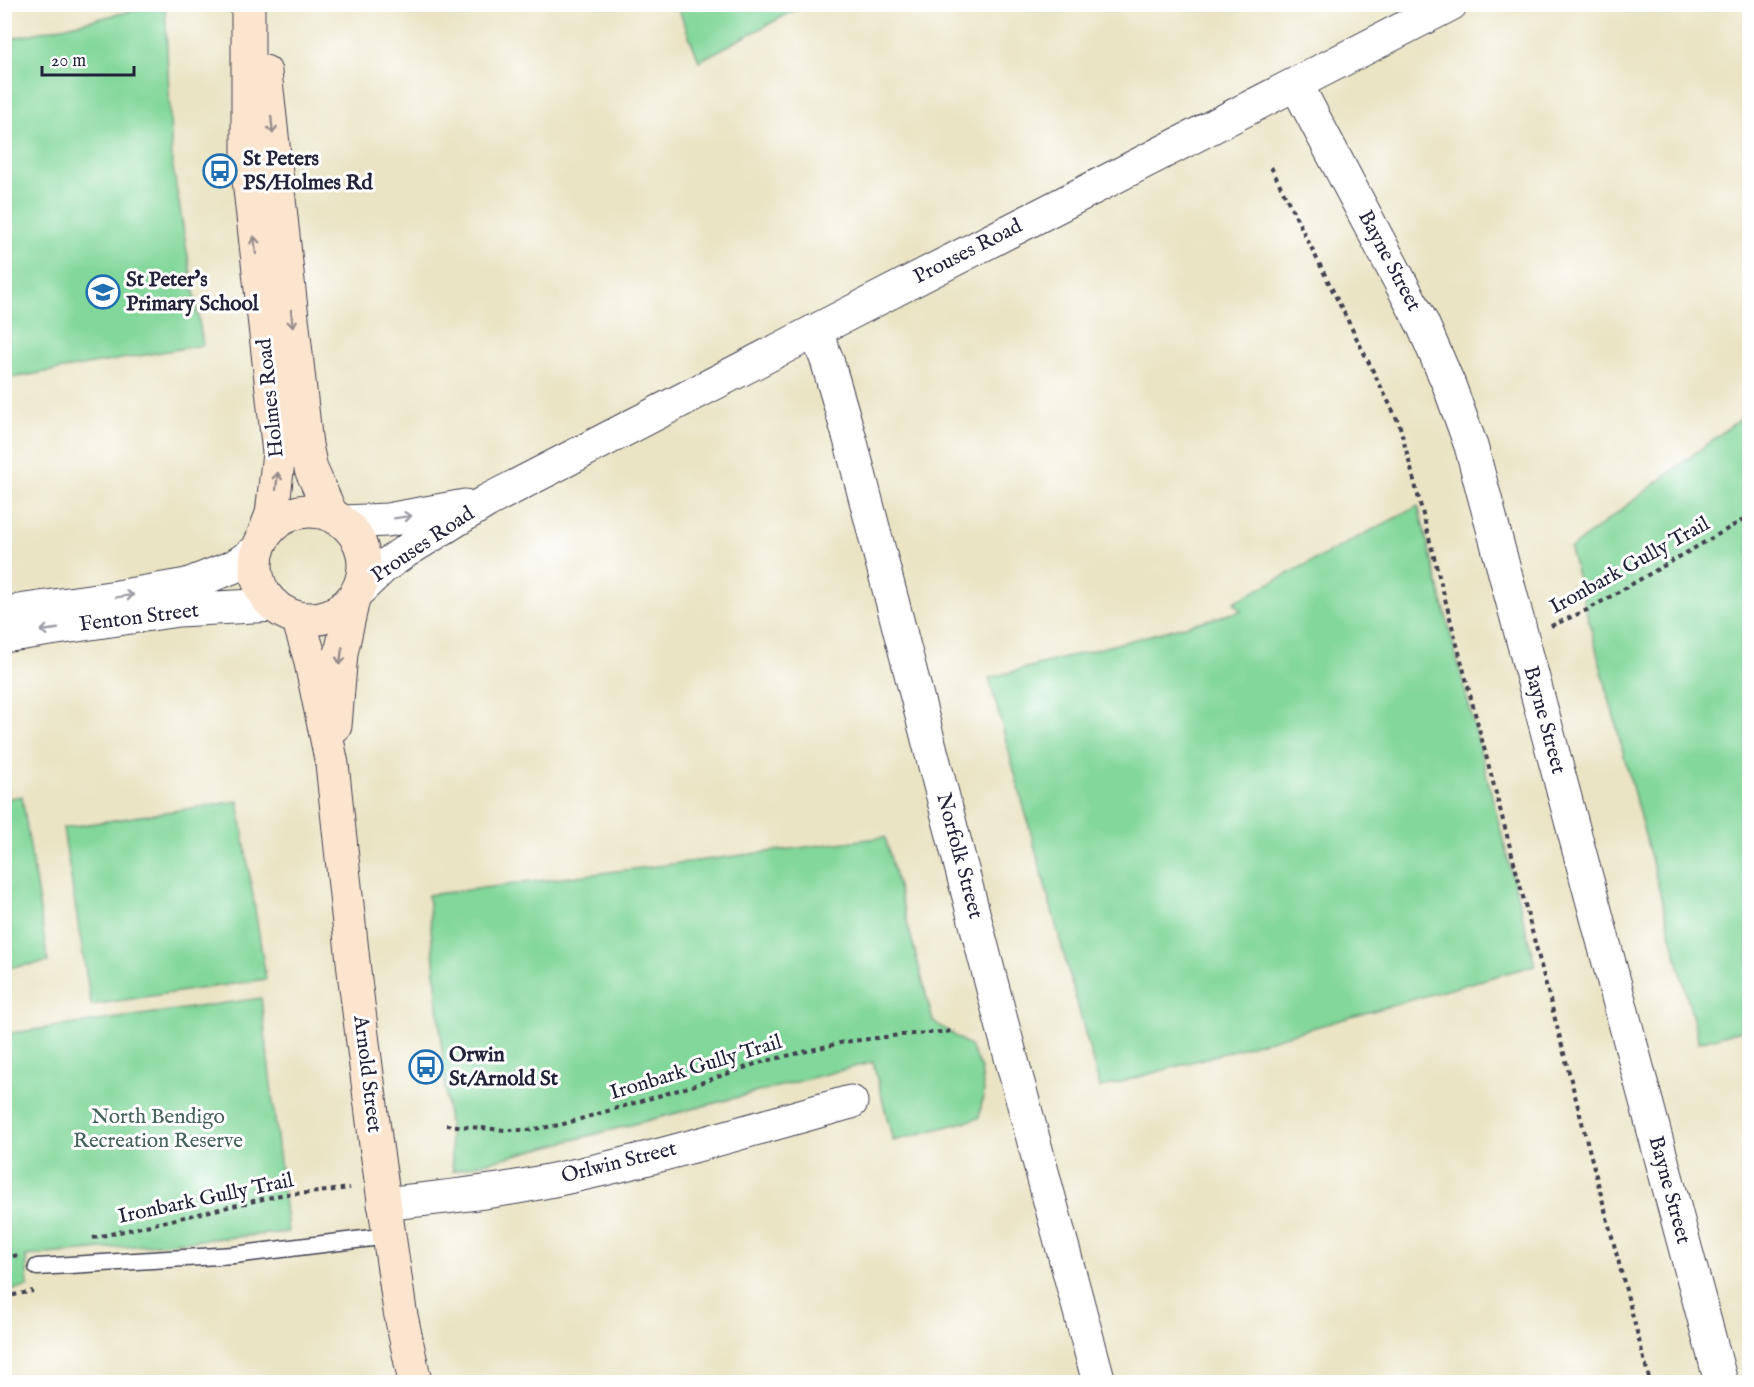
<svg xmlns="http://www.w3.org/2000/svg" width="1754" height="1387" font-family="'IM FELL English',serif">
<rect width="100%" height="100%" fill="#fff"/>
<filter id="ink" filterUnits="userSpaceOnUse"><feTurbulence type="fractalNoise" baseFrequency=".0167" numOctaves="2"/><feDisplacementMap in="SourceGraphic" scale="12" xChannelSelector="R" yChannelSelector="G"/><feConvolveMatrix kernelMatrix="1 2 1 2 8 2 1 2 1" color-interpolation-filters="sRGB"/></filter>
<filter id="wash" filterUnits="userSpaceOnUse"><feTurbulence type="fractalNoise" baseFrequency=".008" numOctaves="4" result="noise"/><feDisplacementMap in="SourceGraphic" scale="24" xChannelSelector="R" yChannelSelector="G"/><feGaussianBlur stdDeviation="1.35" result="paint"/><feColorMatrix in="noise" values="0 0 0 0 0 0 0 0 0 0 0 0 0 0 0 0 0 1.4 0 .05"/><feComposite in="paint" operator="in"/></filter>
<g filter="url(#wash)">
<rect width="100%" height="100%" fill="#eae4c4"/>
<!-- green -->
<path fill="#82d79a" stroke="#527c6a" stroke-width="1.5" d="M158,5H165L172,162L203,345L5,379V40Z
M677,5H805L699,61Z
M1749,412V1028L1699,1042L1570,549Z
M1418,506L1535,965L1100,1088L989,678L1241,611L1234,602Z
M22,796L48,962L5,968V799Z
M238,801L266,979L91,1005L63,828Z
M885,837L933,1021L970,1046L981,1069L984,1092L979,1118L893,1141L873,1062L453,1171L428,895Z
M261,998L288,1232L26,1256L28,1287L5,1291V1034Z"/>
</g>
<g filter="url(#ink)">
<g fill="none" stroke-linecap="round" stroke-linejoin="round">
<!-- service casing -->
<g stroke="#403f50" stroke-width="19">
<path id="service" d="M37,1267L234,1255L388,1236"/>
</g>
<!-- minor casing -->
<g stroke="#403f50" stroke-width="35">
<path id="minor" d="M1296,84L1423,325L1449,385L1471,446L1721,1382
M815,331L827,360L850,439L1002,1024L1099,1382
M384,1204C433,1198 483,1194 533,1184C640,1164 745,1131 851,1102"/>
</g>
<!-- tertiary casing -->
<g stroke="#403f50" stroke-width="35">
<path id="tertiary" d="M345,522L387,520L465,506
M360,589L383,567L406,551L487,501L815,331L1451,4
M4,613L117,597L187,585L235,566L258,550
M4,636L178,610L274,605"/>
</g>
<!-- secondary casing -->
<g stroke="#403f50" stroke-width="35">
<path id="secondary" d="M248,4V171L279,453L272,514L263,537
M265,72L306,445L311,469L331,514
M256 565a54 54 0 1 1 108 0a54 54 0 1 1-108 0Z
M298,618L310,658L332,764L355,980L376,1145L400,1311L415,1382
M335,726L341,653L353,599"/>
</g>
<!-- path -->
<path stroke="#403f50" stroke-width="4" stroke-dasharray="4.5 4.5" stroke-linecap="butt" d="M1271,167L1399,423L1650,1382
M1551,626L1587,610L1750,516
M446,1125L505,1130H528L560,1125L692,1086L758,1063L844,1042L901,1035L955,1031
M93,1238L285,1194L310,1193L350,1188
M4,1258L18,1255
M4,1297L33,1291"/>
<!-- service -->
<use href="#service" stroke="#fff" stroke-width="16"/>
<!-- minor -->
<use href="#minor" stroke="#fff" stroke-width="33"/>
<!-- tertiary -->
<use href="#tertiary" stroke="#fff" stroke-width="33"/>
<!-- secondary -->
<use href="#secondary" stroke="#fbe5cf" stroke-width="33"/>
</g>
<!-- one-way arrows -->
<defs><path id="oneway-shaft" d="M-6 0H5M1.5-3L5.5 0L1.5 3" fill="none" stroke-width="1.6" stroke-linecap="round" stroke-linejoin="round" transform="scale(1.5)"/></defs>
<g stroke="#998d8c">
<use href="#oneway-shaft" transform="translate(272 125) rotate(84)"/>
<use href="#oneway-shaft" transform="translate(255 245) rotate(-96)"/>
<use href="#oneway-shaft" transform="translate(292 319) rotate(84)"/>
<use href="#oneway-shaft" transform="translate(277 481) rotate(-84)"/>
<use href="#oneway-shaft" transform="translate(341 656) rotate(98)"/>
</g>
<g stroke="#9c9ca7">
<use href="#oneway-shaft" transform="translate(403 517) rotate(-9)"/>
<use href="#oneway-shaft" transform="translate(125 596) rotate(-9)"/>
<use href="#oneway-shaft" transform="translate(49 630) rotate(172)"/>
</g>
</g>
<!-- icons -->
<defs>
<g id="bus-ring" transform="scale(1.725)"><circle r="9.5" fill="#fff" stroke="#1f6fb2" stroke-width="1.5"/><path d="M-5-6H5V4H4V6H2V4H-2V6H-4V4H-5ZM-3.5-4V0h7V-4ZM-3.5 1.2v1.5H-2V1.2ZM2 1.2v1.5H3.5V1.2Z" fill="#1f6fb2"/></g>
<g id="school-ring" transform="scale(1.725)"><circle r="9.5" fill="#fff" stroke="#1f6fb2" stroke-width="1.5"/><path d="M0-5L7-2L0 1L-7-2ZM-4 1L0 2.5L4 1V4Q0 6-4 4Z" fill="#1f6fb2"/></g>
</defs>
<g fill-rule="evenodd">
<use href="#bus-ring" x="220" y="171"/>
<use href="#school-ring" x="103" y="292"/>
<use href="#bus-ring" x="426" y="1067"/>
</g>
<g text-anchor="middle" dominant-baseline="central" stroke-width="6" stroke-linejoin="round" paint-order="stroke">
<!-- poi labels -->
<g font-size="21" font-weight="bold" fill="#22223b" stroke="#fff" text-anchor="start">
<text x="243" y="159">St Peters<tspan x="243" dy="24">PS/Holmes Rd</tspan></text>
<text x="126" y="280">St Peter's<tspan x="126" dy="24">Primary School</tspan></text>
<text x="449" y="1055">Orwin<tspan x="449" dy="24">St/Arnold St</tspan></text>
</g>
<!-- street labels -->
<g font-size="21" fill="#22223b" stroke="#fff">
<text transform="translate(968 252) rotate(-27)">Prouses Road</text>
<text transform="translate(1389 261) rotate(62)">Bayne Street</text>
<text transform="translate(271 398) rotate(-96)">Holmes Road</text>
<text transform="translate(423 545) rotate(-34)">Prouses Road</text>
<text transform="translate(1630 566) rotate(-29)">Ironbark Gully Trail</text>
<text transform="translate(139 618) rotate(-7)">Fenton Street</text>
<text transform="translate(1544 720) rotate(75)">Bayne Street</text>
<text transform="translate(959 856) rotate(75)">Norfolk Street</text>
<text transform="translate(696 1068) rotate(-17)">Ironbark Gully Trail</text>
<text transform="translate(367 1074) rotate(83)">Arnold Street</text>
<text transform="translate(619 1163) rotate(-14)">Orlwin Street</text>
<text transform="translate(1669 1190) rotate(75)">Bayne Street</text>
<text transform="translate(206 1199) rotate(-12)">Ironbark Gully Trail</text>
</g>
<!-- park labels -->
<g font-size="21" fill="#44615c" stroke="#fff">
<text x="158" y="1117">North Bendigo<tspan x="158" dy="24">Recreation Reserve</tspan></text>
</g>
</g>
<!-- margin -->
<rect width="1754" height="1387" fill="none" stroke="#fff" stroke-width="24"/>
<!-- scale -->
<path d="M42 66v9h92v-9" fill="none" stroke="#22223b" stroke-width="3"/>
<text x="51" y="66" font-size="18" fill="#22223b" stroke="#ffffff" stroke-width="4.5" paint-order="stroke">20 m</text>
</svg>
